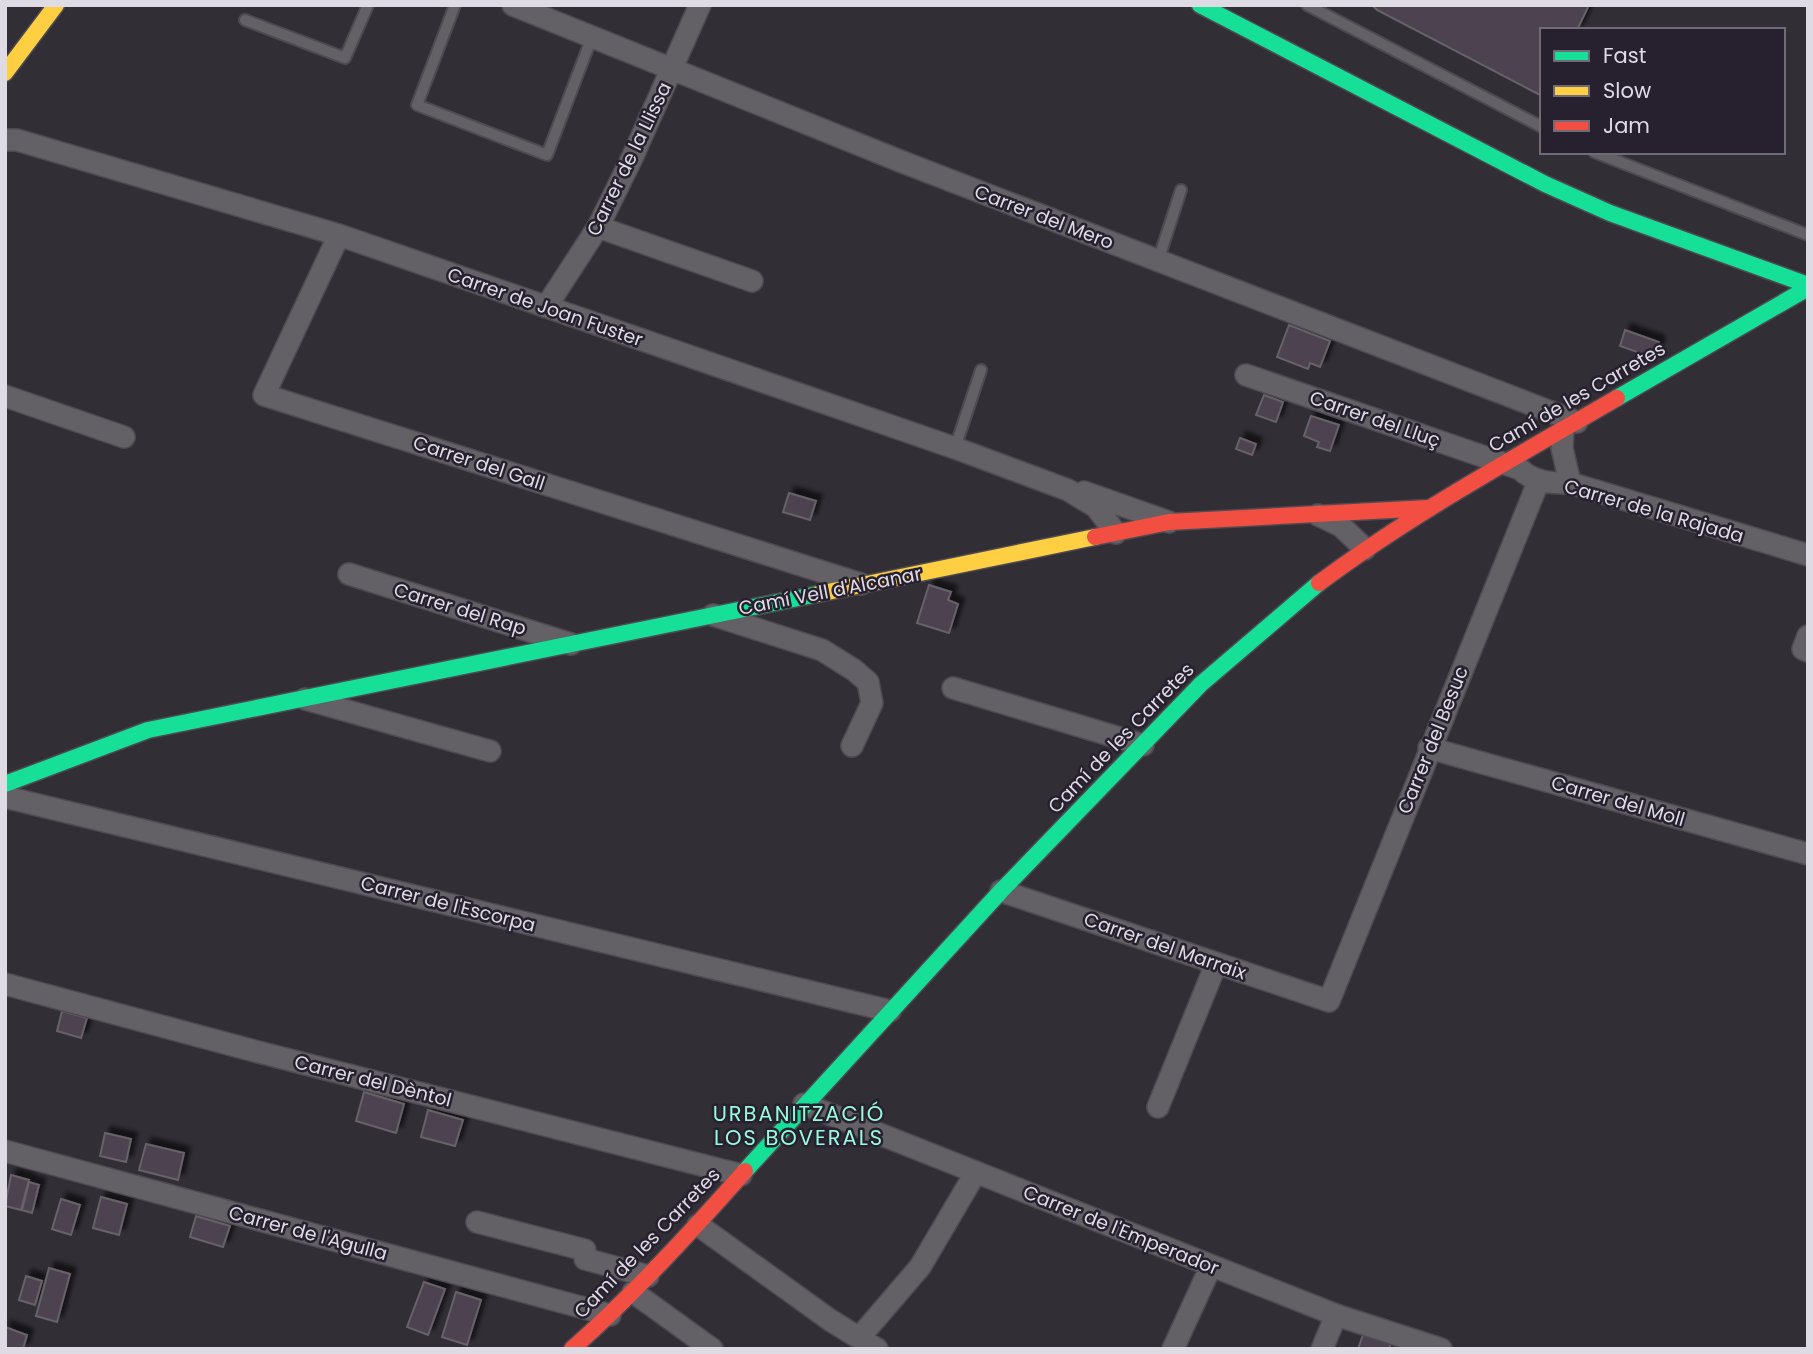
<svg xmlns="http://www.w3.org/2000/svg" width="1813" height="1354" font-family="Poppins,sans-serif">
<defs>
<filter id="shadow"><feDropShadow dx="6" dy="-6" stdDeviation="2" flood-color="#0009"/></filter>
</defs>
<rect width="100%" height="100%" fill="#312e36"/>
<!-- building -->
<path fill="#4d4350" stroke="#666268" stroke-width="2" filter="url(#shadow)" d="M1372,5H1589L1577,30H1542V96L1377,10Z
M1289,325L1330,341L1320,367L1310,363L1308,369L1277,357Z
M1625,330L1659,342L1654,358L1620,346Z
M1264,395L1283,402L1276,422L1256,415Z
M1311,416L1339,425L1330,451L1317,447L1319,442L1304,436Z
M1240,438L1256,444L1252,455L1236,449Z
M789,493L816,501L810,520L783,512Z
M929,585L951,592L948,600L958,604L949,633L917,623Z
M62,1011L87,1018L81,1038L57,1031Z
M364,1092L404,1104L396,1133L356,1121Z
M428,1110L463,1120L455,1146L421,1137Z
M105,1133L131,1139L126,1162L100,1156Z
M146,1144L184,1153L178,1180L139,1170Z
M11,1175L29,1180L21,1210L5,1206Z
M29,1182L39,1185L32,1213L22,1210Z
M101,1197L127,1204L119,1235L93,1228Z
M61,1199L80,1205L71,1235L52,1229Z
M196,1216L230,1226L223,1247L190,1237Z
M49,1268L70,1274L57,1322L36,1316Z
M26,1276L42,1281L35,1305L19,1300Z
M424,1282L445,1289L428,1335L407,1327Z
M456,1292L481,1300L467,1345L442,1337Z
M5,1327L27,1335L23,1349H5Z
M1365,1329L1392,1339L1389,1349H1358Z"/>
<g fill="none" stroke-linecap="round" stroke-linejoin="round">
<!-- lane casing -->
<g stroke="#4d4a51" stroke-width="14">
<path id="lane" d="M455,5L417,105L547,155L592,37
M1307,5L1542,127
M245,20L345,58L368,5
M1594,152L1808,235
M1158,261L1181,190
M955,448L981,370"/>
</g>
<!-- street casing -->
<g stroke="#4d4a51" stroke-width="24">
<path id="street" d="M513,5L900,161L1577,422
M5,140H17L339,235L955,448L1068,490L1096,507L1116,533
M598,227L752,281
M339,235L264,395L861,584
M546,307L598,227L632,158L700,5
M1246,375L1520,469C1534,483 1551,483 1570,483L1808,555
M5,396L124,437
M1563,430L1562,448L1570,483
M1084,492L1169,522
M1318,515L1341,526L1365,549
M349,574L571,644
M713,615L822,650L854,670L868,682L872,703L852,746
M1808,636L1803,649L1808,651
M953,688L1143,745
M305,699L490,751
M1429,748L1808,854
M5,797L890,1011
M1001,891L1329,1001L1539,480
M5,984L247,1049L741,1175
M804,1104L1336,1315L1441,1349
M1158,1107L1216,964
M5,1151L610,1315
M477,1222L585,1250V1259L648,1276
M698,1225L830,1320L877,1349
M633,1292L712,1349
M859,1338L920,1267L976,1172
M1173,1349L1211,1266
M1322,1349L1336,1315"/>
</g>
<!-- fast casing -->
<g stroke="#4d4a51" stroke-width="19">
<path id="fast" d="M1200,5L1545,184L1610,213L1808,285
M1617,398L1808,288
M5,784L148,730L818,594
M745,1171L1001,891L1201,684L1319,583"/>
</g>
<!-- slow casing -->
<g stroke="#4d4a51" stroke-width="19">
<path id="slow" d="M5,73L56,5
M818,594L1095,537"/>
</g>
<!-- jam casing -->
<g stroke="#4d4a51" stroke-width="19">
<path id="jam" d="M1095,537L1169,522L1428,508
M1319,583C1413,513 1516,457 1617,398
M572,1349C634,1294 690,1233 745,1171"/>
</g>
<!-- lane -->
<use href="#lane" stroke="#636066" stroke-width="10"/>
<!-- street -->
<use href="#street" stroke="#636066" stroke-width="21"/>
<!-- fast -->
<use href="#fast" stroke="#16e098" stroke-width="16"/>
<!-- slow -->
<use href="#slow" stroke="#ffcf43" stroke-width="16"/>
<!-- jam -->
<use href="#jam" stroke="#f24e42" stroke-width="16"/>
</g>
<g text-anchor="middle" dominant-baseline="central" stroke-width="5" stroke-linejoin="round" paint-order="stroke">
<!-- street labels -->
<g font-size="19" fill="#dfdbe5" stroke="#27202f">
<text transform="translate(629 159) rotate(-64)">Carrer de la Llissa</text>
<text transform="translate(1044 217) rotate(21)">Carrer del Mero</text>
<text transform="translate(545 307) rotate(19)">Carrer de Joan Fuster</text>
<text transform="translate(1577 397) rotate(-30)">Camí de les Carretes</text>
<text transform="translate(1375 419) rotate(19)">Carrer del Lluç</text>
<text transform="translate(479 463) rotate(18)">Carrer del Gall</text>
<text transform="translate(1654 511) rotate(16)">Carrer de la Rajada</text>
<text transform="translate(830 591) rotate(-11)">Camí Vell d'Alcanar</text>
<text transform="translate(460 609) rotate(17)">Carrer del Rap</text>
<text transform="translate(1121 738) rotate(-46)">Camí de les Carretes</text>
<text transform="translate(1433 740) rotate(-68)">Carrer del Besuc</text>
<text transform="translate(1618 801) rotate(16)">Carrer del Moll</text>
<text transform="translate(448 904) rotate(14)">Carrer de l'Escorpa</text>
<text transform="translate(1165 946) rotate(19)">Carrer del Marraix</text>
<text transform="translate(373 1081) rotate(14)">Carrer del Dèntol</text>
<text transform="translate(1121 1230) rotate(22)">Carrer de l'Emperador</text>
<text transform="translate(308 1233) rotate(15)">Carrer de l'Agulla</text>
<text transform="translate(647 1243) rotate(-46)">Camí de les Carretes</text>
</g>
<!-- neighbourhood labels -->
<g font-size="21" letter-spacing="2" fill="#99f9dc" stroke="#27202f">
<text x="799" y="1113">URBANITZACIÓ<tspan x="799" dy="24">LOS BOVERALS</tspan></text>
</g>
</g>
<!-- border -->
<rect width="1813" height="1354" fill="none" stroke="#dfdbe5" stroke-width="14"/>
<!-- legend -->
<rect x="1540" y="28" width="245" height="126" fill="#27202f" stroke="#716b78" stroke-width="2"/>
<rect x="1554" y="51" width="35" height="10" fill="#16e098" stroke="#716b78" stroke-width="2"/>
<text x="1603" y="63" font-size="21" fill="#dfdbe5">Fast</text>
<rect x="1554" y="86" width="35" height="10" fill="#ffcf43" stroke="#716b78" stroke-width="2"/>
<text x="1603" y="98" font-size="21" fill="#dfdbe5">Slow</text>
<rect x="1554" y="121" width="35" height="10" fill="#f24e42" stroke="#716b78" stroke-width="2"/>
<text x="1603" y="133" font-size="21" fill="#dfdbe5">Jam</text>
</svg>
